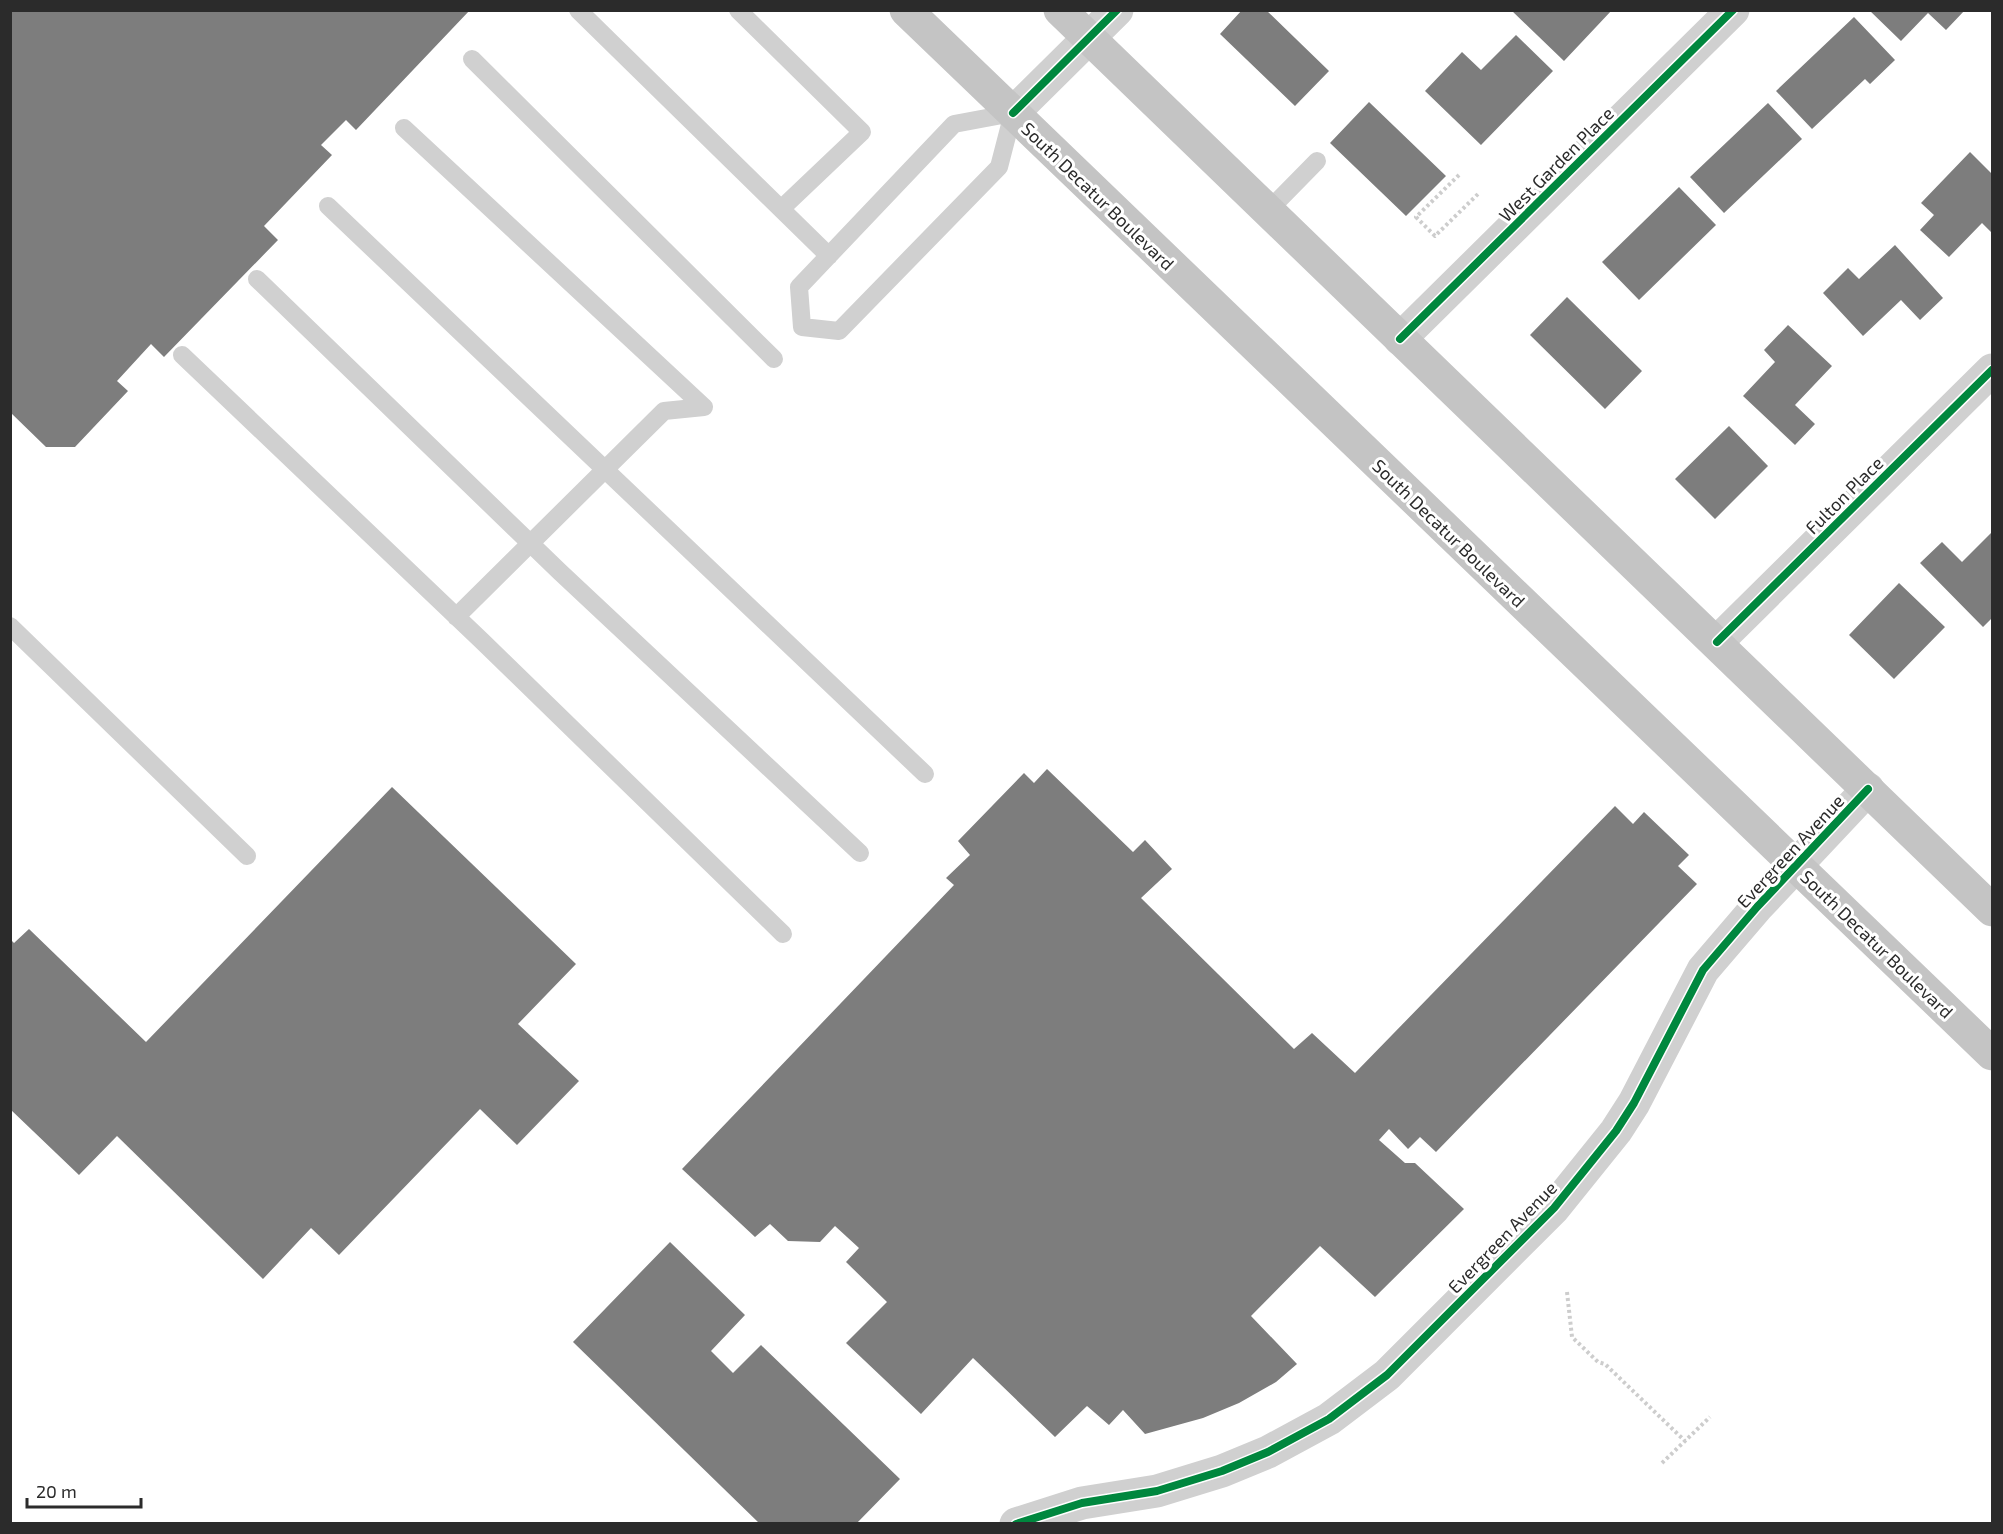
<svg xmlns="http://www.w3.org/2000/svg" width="2003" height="1534" font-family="'Exo 2',sans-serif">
<rect width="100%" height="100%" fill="#fff"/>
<!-- building -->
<path fill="#7d7d7d" d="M10,10H470L356,130L346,120L321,145L332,155L264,226L278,240L164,357L151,344L117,381L128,391L75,447H46L10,412Z
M1242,10H1266L1329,71L1295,106L1220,34Z
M1511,10H1612L1564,61Z
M1869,10H1965L1946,30L1928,13L1901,41Z
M1854,17L1895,60L1870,84L1865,79L1812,129L1776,91Z
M1516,35L1553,71L1481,145L1425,91L1462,52L1481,70Z
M1369,102L1446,176L1406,216L1330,143Z
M1768,103L1802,139L1724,213L1690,177Z
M1970,152L1992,174V233L1982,223L1949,257L1920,230L1934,215L1921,203Z
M1679,187L1716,225L1639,300L1602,262Z
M1895,245L1943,298L1920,320L1901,300L1863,336L1823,293L1848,268L1859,279Z
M1567,297L1642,371L1605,409L1530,335Z
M1788,325L1832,366L1795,405L1815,424L1795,445L1743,396L1775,362L1764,350Z
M1729,426L1768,466L1715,519L1675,479Z
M1992,532V618L1983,627L1920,563L1942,542L1962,562Z
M1899,583L1945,627L1894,679L1849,635Z
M1047,769L1133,852L1145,840L1172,869L1141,898L1294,1049L1312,1033L1355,1073L1615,806L1633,824L1644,812L1689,855L1678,866L1697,884L1436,1152L1420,1137L1408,1149L1389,1129L1379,1140L1405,1163H1415L1464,1209L1375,1297L1320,1246L1251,1316L1297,1364L1276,1382L1239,1403L1203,1418L1145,1434L1123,1410L1109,1425L1087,1406L1055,1437L973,1358L921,1414L846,1343L887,1302L846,1262L859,1248L835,1226L820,1242L788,1241L770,1224L755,1237L682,1169L954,885L946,878L970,855L958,841L1024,773L1034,783Z
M392,787L576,964L518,1024L579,1081L517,1145L480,1109L339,1255L311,1228L263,1279L117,1136L79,1175L10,1109V939L14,943L29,929L146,1042Z
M670,1242L745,1315L711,1351L733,1373L761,1345L900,1479L856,1524H760L573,1342Z"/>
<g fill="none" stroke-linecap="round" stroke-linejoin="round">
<!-- path -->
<path stroke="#cdcdcd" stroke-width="4" stroke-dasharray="3 3" stroke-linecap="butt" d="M1459,175L1416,217L1435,236L1478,194
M1567,1292L1572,1337L1598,1362L1605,1364L1685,1441
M1662,1463L1710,1417"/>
<!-- service -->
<path stroke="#d0d0d0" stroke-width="18" d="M578,10L829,256
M738,10L862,132L781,209
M472,59L774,359
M1013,113L999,167L839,331L802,327L799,287L954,124Z
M404,128L704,407
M328,206L925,774
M1267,212L1317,161
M257,279L560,572L860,853
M182,355L482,641L783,934
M456,617L664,411L704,407
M10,626L247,856"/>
<!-- minor -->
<path stroke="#d0d0d0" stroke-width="33" d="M1013,113L1117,10
M1400,339L1733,10
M1717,642L1992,370
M1016,1524L1082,1503L1157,1491L1222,1471L1268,1452L1329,1419L1387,1375L1554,1208L1616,1131L1634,1103L1703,970L1757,907L1868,789"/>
<!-- primary -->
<path stroke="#c4c4c4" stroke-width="33" d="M906,10L1992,1054
M1060,10L1992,910"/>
<!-- cycleway casing -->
<g stroke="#fff" stroke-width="11">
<path id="cycleway" d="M1013,113L1117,10
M1400,339L1733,10
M1717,642L1992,370
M1016,1524L1082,1503L1157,1491L1222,1471L1268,1452L1329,1419L1387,1375L1554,1208L1616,1131L1634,1103L1703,970L1757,907L1868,789"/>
</g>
<!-- cycleway -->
<use href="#cycleway" stroke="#00873e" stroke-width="8"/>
</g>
<g text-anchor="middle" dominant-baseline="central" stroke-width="6" stroke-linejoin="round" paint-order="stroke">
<!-- street labels -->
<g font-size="18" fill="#2b2b2b" stroke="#fff">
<text transform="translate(1556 164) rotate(-45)">West Garden Place</text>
<text transform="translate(1098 196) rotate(44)">South Decatur Boulevard</text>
<text transform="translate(1844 495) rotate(-45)">Fulton Place</text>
<text transform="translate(1449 533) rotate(44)">South Decatur Boulevard</text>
<text transform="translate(1790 851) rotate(-47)">Evergreen Avenue</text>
<text transform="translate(1877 944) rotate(44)">South Decatur Boulevard</text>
<text transform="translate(1502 1237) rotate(-46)">Evergreen Avenue</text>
</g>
</g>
<!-- border -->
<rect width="2003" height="1534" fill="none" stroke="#2b2b2b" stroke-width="24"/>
<!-- scale -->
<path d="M27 1498v9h114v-9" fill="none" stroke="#2b2b2b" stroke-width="3"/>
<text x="36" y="1498" font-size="18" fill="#2b2b2b" stroke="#ffffff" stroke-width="4.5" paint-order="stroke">20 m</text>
</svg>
